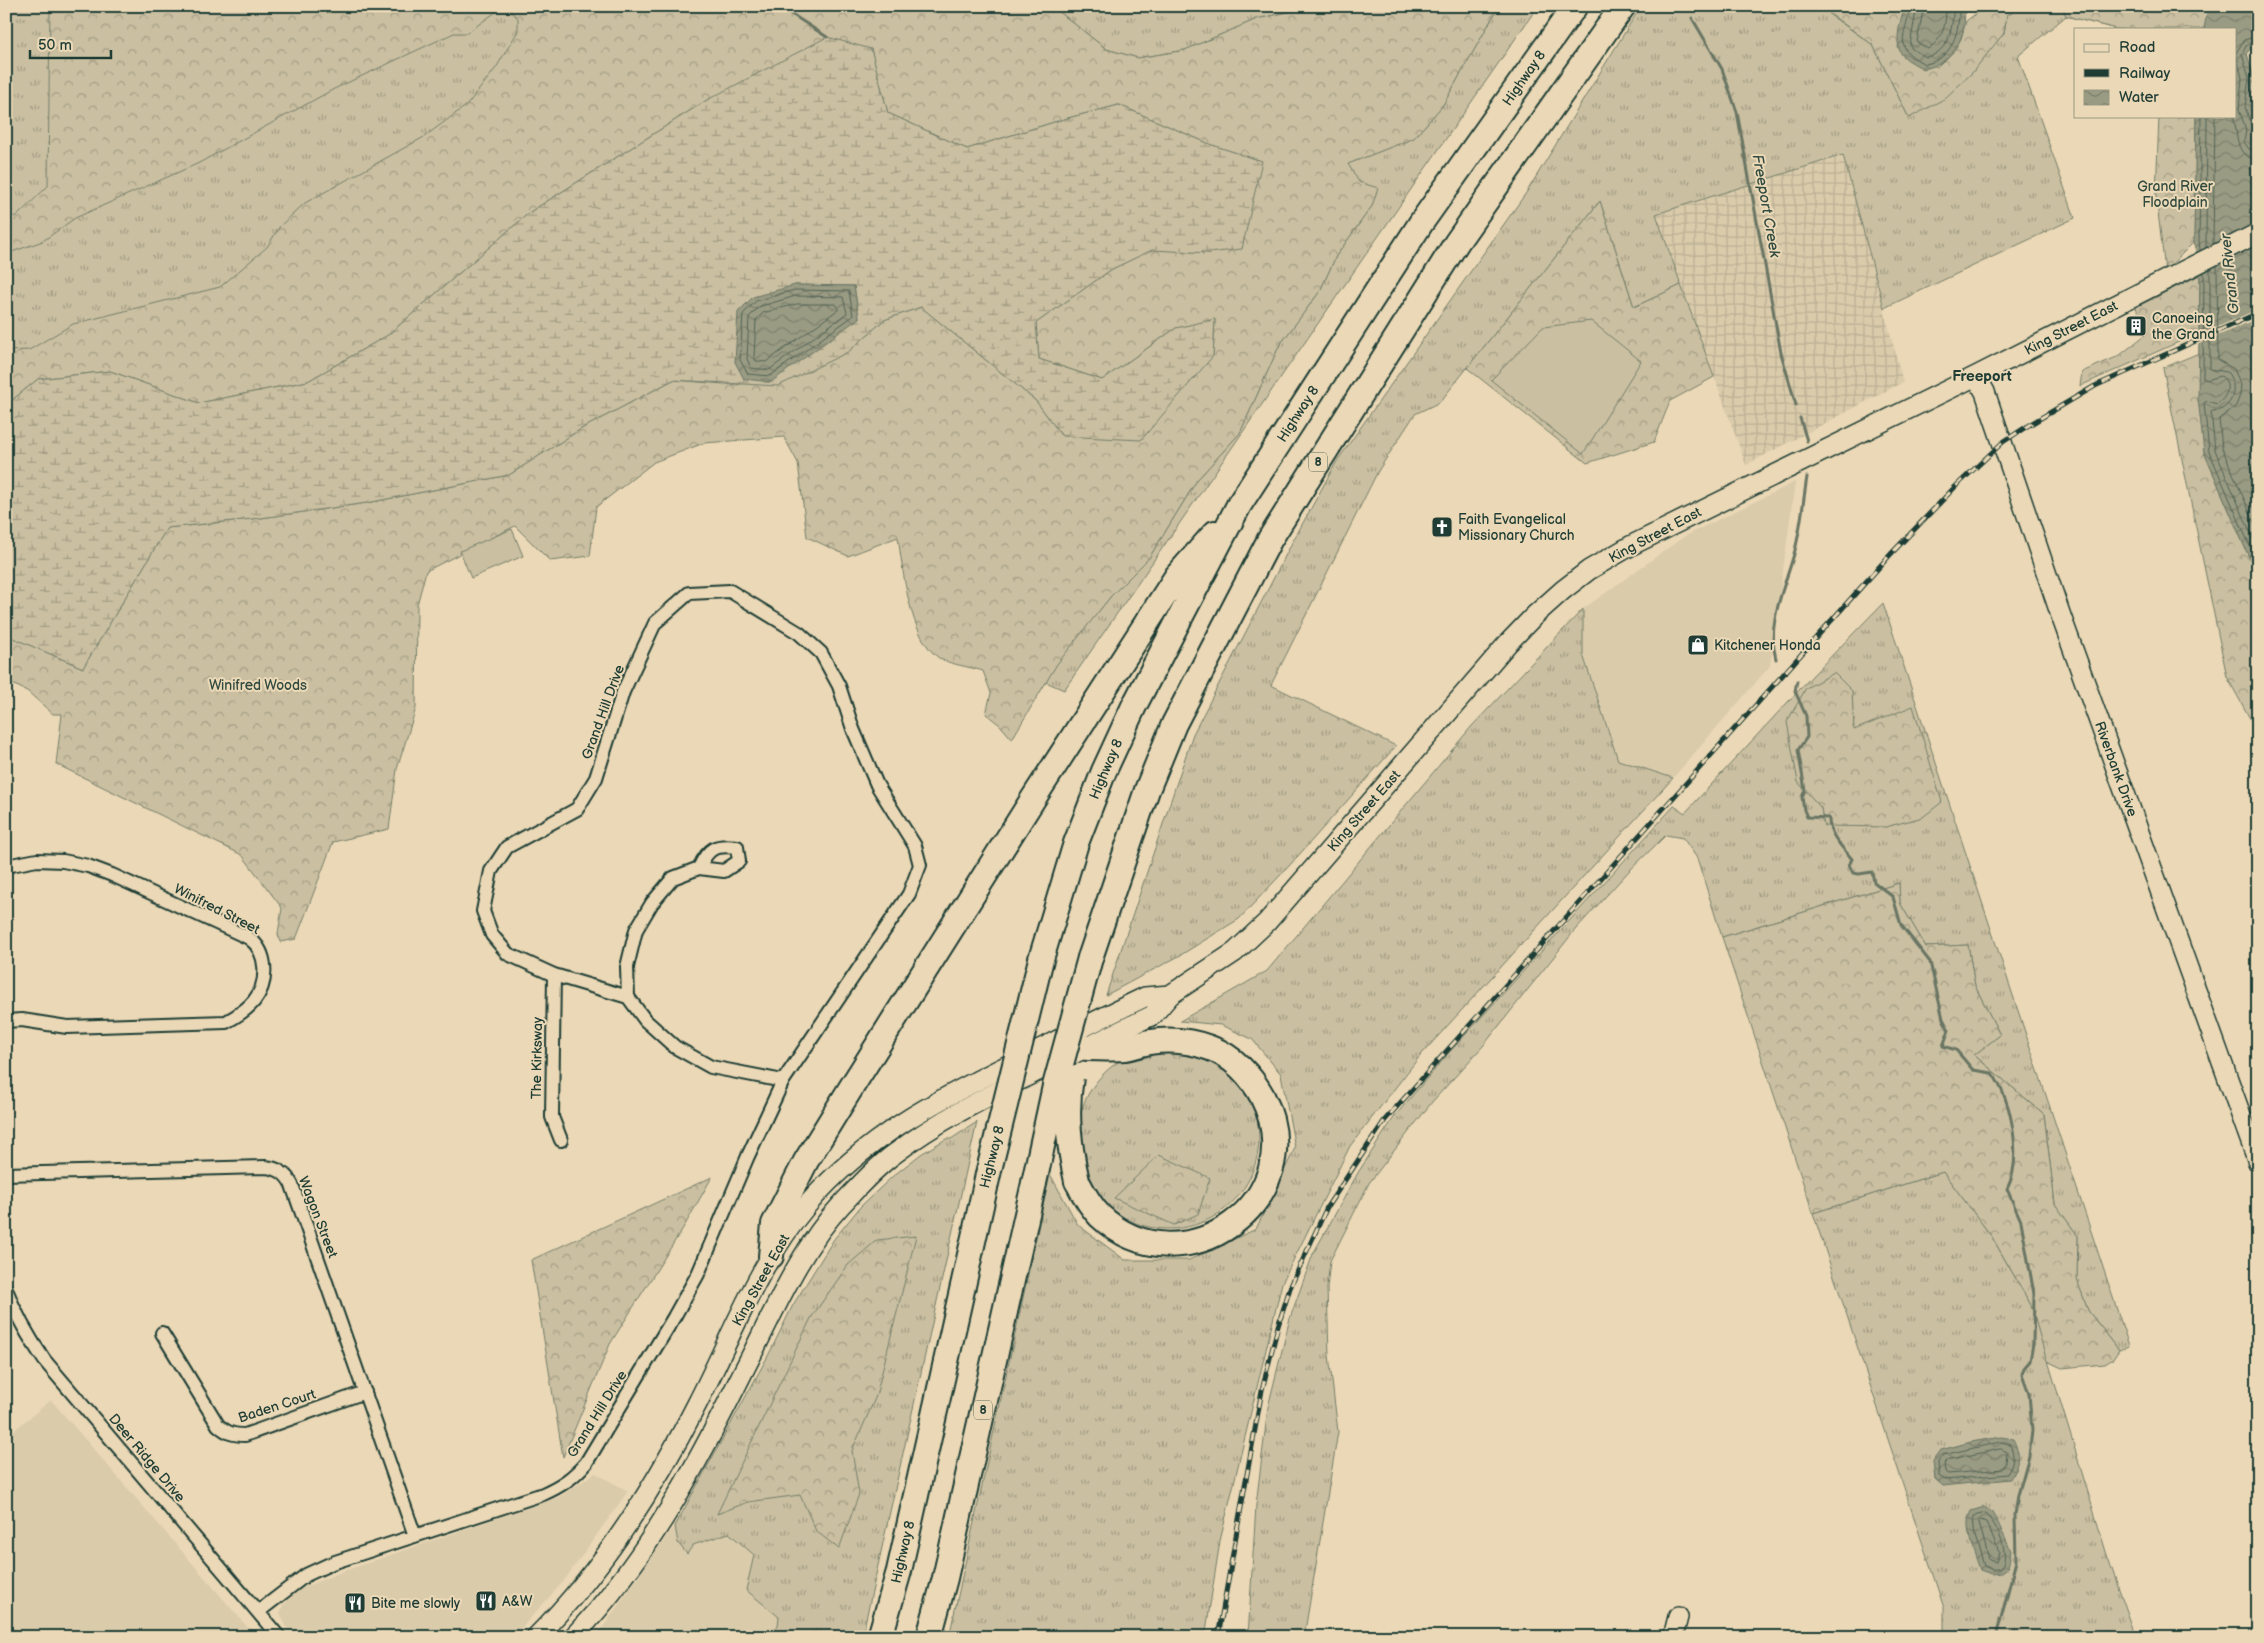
<svg xmlns="http://www.w3.org/2000/svg" width="2264" height="1643" font-family="'Balsamiq Sans',sans-serif">
<defs>
<pattern id="industrial-grid" width="8" height="8" patternUnits="userSpaceOnUse" patternTransform="scale(1.25)"><rect width="8" height="8" fill="#dacbab"/><path d="M0 4h8M4 0v8" fill="none" stroke="#bbaf94"/></pattern>
<pattern id="grass-tufts" width="24" height="20" patternUnits="userSpaceOnUse" patternTransform="scale(1.25)"><rect width="24" height="20" fill="#cabfa1"/><path d="M3 7l-1-3M5 7V3M7 7l1-3M15 17l-1-3M17 17v-4M19 17l1-3" fill="none" stroke="#a39c84"/></pattern>
<pattern id="forest-crowns" width="20" height="18" patternUnits="userSpaceOnUse" patternTransform="scale(1.25)"><rect width="20" height="18" fill="#cabfa1"/><path d="M2 6a3 3 0 1 1 6 0M12 15a3 3 0 1 1 6 0" fill="none" stroke="#a39c84"/></pattern>
<pattern id="wetland-marsh" width="20" height="14" patternUnits="userSpaceOnUse" patternTransform="scale(1.25)"><rect width="20" height="14" fill="#cabfa1"/><path d="M1 5h8M5 5V1M11 12h8M15 12V8" fill="none" stroke="#a39c84"/></pattern>
<pattern id="water-waves" width="16" height="10" patternUnits="userSpaceOnUse" patternTransform="scale(1.25)"><rect width="16" height="10" fill="#9a9b83"/><path d="M0 5q4-4 8 0t8 0" fill="none" stroke="#7d806c"/></pattern>
</defs>
<rect width="100%" height="100%" fill="#ebd8b6"/>
<filter id="ink" filterUnits="userSpaceOnUse"><feTurbulence type="fractalNoise" baseFrequency=".02" numOctaves="2"/><feDisplacementMap in="SourceGraphic" scale="10" xChannelSelector="R" yChannelSelector="G"/><feConvolveMatrix kernelMatrix="1 2 1 2 8 2 1 2 1" color-interpolation-filters="sRGB"/></filter>
<g filter="url(#ink)">
<!-- built -->
<path fill="#dacbab" d="M1795,482L1770,666L1673,778L1618,760L1583,655V609L1685,536Z
M51,1400L141,1504L256,1637H6V1437Z
M595,1473L628,1491L563,1582L513,1637H294L289,1632L280,1613L283,1605L300,1589L341,1572L559,1497Z
M678,1520L732,1528L759,1553L799,1626L793,1637H596Z"/>
<!-- industrial -->
<path fill="url(#industrial-grid)" d="M1843,155L1903,382L1746,465L1656,214Z"/>
<!-- grass -->
<path fill="url(#grass-tufts)" stroke="#747e6a" fill-rule="evenodd" d="M6,6H559L569,52L246,308L6,377Z
M1052,6H1315L1257,19L1185,50L1138,58L1106,49Z
M1499,6H1538L1064,690L1046,682L1056,664L1111,596L1149,558L1197,480L1240,433L1279,346L1320,291L1336,256L1372,206L1347,164L1414,138L1443,105Z
M1641,6H1828L1830,15L1873,45L1909,118L2004,33L2007,14L2016,6H2208L2116,29L2066,16L2018,56L2075,218L1884,308L1843,155L1656,214L1681,285L1634,307L1600,201L1440,402L1415,414L1378,471L1271,685L1396,746L1289,866L1239,919L1179,956L1106,995L1193,734L1293,541L1337,461L1526,193Z
M1883,603L2129,1346L2119,1350L2089,1312L2079,1286L2077,1278L2078,1236L2055,1204L2044,1114L1974,1055L2000,1035L1975,986L1968,945L1926,947L1900,903L1899,883L1722,937L1697,858L1683,838L1666,835L1628,872L1575,930L1483,1046L1432,1102L1369,1183L1330,1261L1327,1288L1329,1355L1338,1432L1304,1637H1248L1256,1505L1268,1407L1290,1318L1313,1254L1359,1171L1395,1116L1446,1056L1674,806L1685,813L1812,676ZM1852,691L1853,730L1824,826L1821,808Z
M1583,609V655L1618,760L1673,778L1420,1056L1350,1146L1282,1283L1220,1541L1205,1637H949L1050,1174L1078,1225L1125,1260H1189L1256,1229L1295,1148L1281,1074L1252,1039L1221,1025L1180,1021L1267,971L1472,726Z
M1077 1138a91 91 0 1 1 182 0a91 91 0 1 1-182 0Z
M977,1122L862,1637H770L778,1625L779,1617L746,1590L754,1555L729,1533L693,1545L687,1554L678,1543L675,1526L769,1354L793,1305L834,1239L861,1206L893,1176L921,1154L946,1139H951Z
M1943,1172L1992,1237L2031,1305L2107,1555L2136,1637H1944V1608L1813,1213Z"/>
<!-- forest -->
<path fill="url(#forest-crowns)" stroke="#747e6a" d="M50,6H504L467,33H454L334,89L199,163L75,218L43,241L6,254V217L17,216L48,186Z
M505,6H1052L1106,49L1138,58L1185,50L1257,19L1315,6H1499L1443,105L1414,138L1348,164L1359,182L1378,188L1372,206L1336,256L1320,291L1279,346L1240,433L1197,480L1149,558L1111,596L1057,664L1012,739L1000,725L986,714L991,693L983,671C971,667 948,664 939,658C909,637 903,570 898,537L848,556L807,537L798,463L784,437L704,443L654,462L596,507L590,556L550,561L515,526L426,571L417,605L416,708L397,769L389,829L333,842L296,939L280,942L278,934L282,908L242,855L56,764L62,714H53L27,691L6,681V635L83,668L167,528L261,518L367,503L509,475L581,429L673,380L737,385L848,352L884,320L921,307L1036,401L1062,436L1213,356L1215,320L1176,328L1102,380L1039,359L1036,323L1112,269L1152,249L1209,253L1261,161L1212,145L1119,105L1064,119L967,149L888,113L871,49L707,100L530,212L388,335L308,381L199,403L110,371L38,379L6,405V351L29,350L73,324L220,287L267,247L280,226L305,203L424,137L467,105L496,68L518,31V18Z
M1828,6H1906L1903,13L1898,48L1937,67L1953,51L1961,39L1966,21L1986,6H2019L2011,14H2007L2004,33L1971,74L1944,99L1909,118L1873,45L1830,14Z
M2062,6H2209L2205,29H2116L2066,16Z
M2159,116H2196L2194,242L2165,271L2156,195Z
M1600,201L1634,307L1681,285L1714,377L1670,401L1654,442L1587,463L1467,368Z
M2200,275L2199,333L2080,386L2082,372L2119,356L2145,335L2136,307Z
M2199,353L2204,452L2258,578V733L2227,677L2163,368Z
M1834,673L1852,691L1854,730L1913,706L1942,802L1923,817L1886,827L1824,826L1821,808L1798,782L1787,722L1806,688Z
M1899,883L1900,903L1926,947L1968,945L1975,986L2000,1035L1974,1055L2044,1114L2055,1204L2078,1236L2077,1278L2079,1286L2089,1312L2119,1350L2113,1359L2105,1364L2062,1368L2047,1361L2031,1305L1992,1237L1943,1172L1813,1213L1722,937Z
M1159,1155L1210,1178L1198,1214L1174,1225L1114,1198Z
M712,1177L685,1225L610,1344L563,1457L531,1260Z
M916,1236L876,1396L852,1451L859,1494L839,1549L816,1531L800,1495L748,1502L717,1514L811,1318L848,1265L877,1240Z"/>
<!-- wetland -->
<path fill="url(#wetland-marsh)" stroke="#747e6a" fill-rule="evenodd" d="M827,37L871,49L888,113L967,149L1064,119L1119,105L1212,145L1262,161L1242,249L1209,253L1152,250L1112,269L1036,323L1039,359L1102,380L1176,328L1215,319L1213,356L1141,440L1062,436L1036,401L921,307L884,320L848,352L778,386L673,380L581,429L509,475L367,503L261,518L167,528L83,668L6,635V405L38,379L110,371L199,403L308,381L388,335L530,212L707,100ZM795,285L854,286L859,318Z"/>
<!-- garden -->
<path fill="#cabfa1" stroke="#747e6a" d="M1591,321L1641,361L1583,454L1491,380L1543,327Z
M512,529L523,556L471,578L460,551Z"/>
<!-- water -->
<path fill="url(#water-waves)" stroke="#697563" d="M1906,6H1964C1968,35 1954,64 1923,69C1917,65 1908,61 1903,56C1893,45 1900,18 1906,6Z
M2208,6H2258V65L2253,49H2250L2247,53L2254,78L2250,107L2257,128L2255,138L2258,167V578L2204,452L2198,398L2200,275L2194,242L2196,116H2235V29H2204Z
M795,285L854,286L859,318L771,382L744,379L735,362L738,312L753,297Z
M2001,1437L2013,1439C2021,1454 2018,1465 2010,1479L1943,1486L1935,1479L1933,1461L1941,1450L1971,1442Z
M1984,1507L1994,1514L2011,1551L2008,1568L2001,1573L1991,1574L1980,1570C1975,1553 1962,1527 1971,1511Z"/>
<!-- pier -->
<path fill="#ebd8b6" d="M2258,309V318L2197,345V336Z"/>
<g fill="none" stroke-linecap="round" stroke-linejoin="round">
<!-- shore -->
<path stroke="#506354" stroke-width="1" d="M1910,6C1907,35 1890,47 1925,64C1953,60 1960,30 1959,6
M1917,6L1910,45L1912,49L1926,57C1949,54 1954,24 1953,6
M1924,6L1917,42L1928,49C1944,38 1946,25 1946,6
M2258,40L2251,38L2244,40L2236,53L2242,78L2239,109L2246,130L2244,142L2249,149L2258,152
M2258,52L2256,46L2250,44L2246,46L2242,54L2249,78L2245,107L2253,130L2251,141L2253,145L2258,146
M2233,116C2239,133 2233,158 2258,159
M2213,244L2215,116
M2206,247L2207,116
M2200,250L2199,241L2201,116
M2217,266L2218,360L2234,369L2241,385L2240,395L2236,406L2219,419L2222,448L2258,531
M2210,269V369L2227,372C2236,383 2236,401 2222,409C2218,411 2214,410 2211,412L2215,450L2258,550
M2204,272L2203,378L2206,380L2221,376C2232,384 2227,398 2217,404L2207,401L2204,403L2209,451L2258,565
M795,290L849,291L853,316L770,376L748,374L740,360L743,314L756,301Z
M796,296L843,297L847,313L769,370L751,368L747,359L749,317L759,307Z
M797,304H836L839,309L766,362L756,361L754,357L756,320L763,313Z
M2001,1442L2009,1444C2016,1454 2013,1465 2007,1474L1945,1480L1939,1476L1938,1462L1944,1455Z
M2001,1449L2007,1452L2006,1463L2002,1469L1948,1474L1945,1472L1944,1464L1948,1460Z
M1983,1513C2000,1520 2021,1584 1984,1566L1975,1536L1973,1519L1975,1515Z
M1981,1520L1986,1522L1999,1552L1996,1562L1989,1560L1979,1522Z"/>
<!-- stream -->
<path stroke="#697563" stroke-width="3" d="M779,6L827,37
M1692,18L1722,69L1737,112L1781,353L1796,405
M1800,418L1807,441
M1776,659C1766,624 1785,587 1794,554C1801,529 1803,502 1807,477
M1797,681L1795,691L1806,716L1807,737L1798,750L1805,790L1802,797L1804,810L1807,817L1829,818C1828,834 1843,848 1852,859L1849,865L1853,873L1859,874L1872,872L1874,882L1893,897L1901,925L1930,962L1943,1019L1949,1030L1943,1046L1956,1050L1973,1070L1992,1073C2012,1101 2023,1158 2007,1189L2021,1221L2034,1294L2033,1344L2030,1361L2024,1368L2022,1374L2029,1393L2032,1431L2029,1456L2018,1495L2015,1515L2016,1561L1996,1637"/>
<!-- street casing -->
<g stroke="#1f3d34" stroke-width="16">
<path id="street" d="M6,866L37,860L63,861L88,866L112,875L249,938C268,952 269,982 254,1001C247,1010 237,1016 226,1022L67,1027L22,1020L6,1021
M554,975L552,1117L561,1140
M628,997L627,967L636,930L652,903L673,878L699,868L724,871L739,861L737,847C715,844 708,848 699,868
M6,1174L265,1167C278,1168 286,1173 292,1185L415,1536
M6,1289C16,1316 29,1338 45,1361L279,1637
M162,1333L218,1425C227,1433 233,1435 245,1435L365,1392
M258,1612L306,1575L332,1563L543,1494C561,1486 573,1478 586,1463L674,1317L698,1274L748,1156L783,1081L909,894L920,865L915,846L877,785L853,729L839,686L821,653L799,633L730,591L689,593L655,623L623,692L596,778L577,809L507,847L491,871L483,911L492,935L508,954L554,975L628,997L645,1020L675,1047L711,1067L783,1081"/>
</g>
<!-- secondary casing -->
<g stroke="#1f3d34" stroke-width="22">
<path id="secondary" d="M1976,376L1985,392L2061,616L2258,1162
M536,1637C603,1570 655,1487 697,1404C732,1336 758,1263 808,1204C865,1137 937,1100 1014,1062C1058,1040 1101,1018 1145,997L1170,995
M573,1637C647,1560 697,1465 744,1370C773,1314 799,1250 842,1204C859,1186 877,1166 897,1152C939,1120 987,1097 1034,1073C1074,1054 1113,1034 1153,1015L1170,995L1235,952L1267,922L1508,643L1535,615L1563,590L1589,570L1632,545L1976,376L2258,233
M1673,1637L1678,1617"/>
</g>
<!-- highway casing -->
<g stroke="#1f3d34" stroke-width="28">
<path id="highway" d="M1090,958L1147,790L1174,724L1270,539L1457,242L1623,6
M1041,959L1076,843L1104,771L1134,706L1239,505L1421,223L1575,6
M1077,1181C1083,1193 1090,1206 1100,1216C1183,1294 1315,1199 1262,1096C1251,1076 1233,1056 1210,1048C1191,1041 1170,1039 1150,1042C1142,1043 1133,1047 1125,1048C1112,1049 1099,1048 1087,1048
M771,1256L774,1224L806,1161L854,1083L1033,799L1177,576L1215,533
M880,1637L899,1571L989,1170
M929,1637L945,1578L1034,1183"/>
</g>
<!-- street -->
<use href="#street" stroke="#ebd8b6" stroke-width="12"/>
<!-- secondary -->
<use href="#secondary" stroke="#ebd8b6" stroke-width="19"/>
<!-- highway -->
<use href="#highway" stroke="#ebd8b6" stroke-width="24"/>
<!-- rail casing -->
<g stroke="#1f3d34" stroke-width="5">
<path id="rail" d="M1218,1637L1262,1390L1278,1326L1290,1288L1327,1207L1385,1120L1889,556L1954,488L2003,442L2029,425L2095,386L2258,313"/>
</g>
<!-- rail -->
<use href="#rail" stroke="#ebd8b6" stroke-width="3" stroke-dasharray="9" stroke-linecap="butt"/>
<!-- highway-bridge casing -->
<g stroke="#1f3d34" stroke-width="28" stroke-linecap="butt">
<path id="highway-bridge" d="M1071,1077C1065,1113 1069,1146 1077,1181
M989,1170L1041,959
M1034,1183L1055,1086L1090,958"/>
</g>
<!-- highway-bridge -->
<use href="#highway-bridge" stroke="#ebd8b6" stroke-width="24"/>
</g>
</g>
<!-- icons -->
<defs>
<g id="building-square" transform="scale(1.125)"><rect x="-9" y="-9" width="18" height="18" rx="4" fill="#1f3d34" stroke="#ebd8b6"/><path d="M-4-6H4V6H1V3H-1V6H-4ZM-2.5-4.3h1.7v1.8h-1.7ZM.8-4.3h1.7v1.8H.8ZM-2.5-1h1.7V.8h-1.7ZM.8-1h1.7V.8H.8Z" fill="#fff"/></g>
<g id="church-square" transform="scale(1.125)"><rect x="-9" y="-9" width="18" height="18" rx="4" fill="#1f3d34" stroke="#ebd8b6"/><path d="M-1.2-6h2.4v3.5h3.3v2.4h-3.3V6h-2.4V-.1h-3.3v-2.4h3.3Z" fill="#fff"/></g>
<g id="shop-square" transform="scale(1.125)"><rect x="-9" y="-9" width="18" height="18" rx="4" fill="#1f3d34" stroke="#ebd8b6"/><path d="M-5-2.5h2.3a2.7 3.5 0 0 1 5.4 0H5L5.5 6h-11ZM-1.5-2.5h3a1.5 2.3 0 0 0-3 0Z" fill="#fff"/></g>
<g id="restaurant-square" transform="scale(1.125)"><rect x="-9" y="-9" width="18" height="18" rx="4" fill="#1f3d34" stroke="#ebd8b6"/><path d="M-5-6h1v4h1v-4h1v4h1v-4h1v5L-1.5 .5V6h-2V.5L-5-1ZM5-6V6H3V1.5H1.5Q1.5-4 5-6Z" fill="#fff"/></g>
</defs>
<g fill-rule="evenodd">
<use href="#building-square" x="2136" y="326"/>
<use href="#church-square" x="1442" y="527"/>
<use href="#shop-square" x="1698" y="645"/>
<use href="#restaurant-square" x="486" y="1601"/>
<use href="#restaurant-square" x="355" y="1603"/>
</g>
<g text-anchor="middle" dominant-baseline="central" stroke-width="4" stroke-linejoin="round" paint-order="stroke">
<!-- shield labels -->
<g fill="#ebd8b6" stroke="#5c6c5b" stroke-width="1">
<rect x="1309" y="452.5" width="18" height="19" rx="4"/>
<rect x="974" y="1400.5" width="18" height="19" rx="4"/>
</g>
<g font-size="12" font-weight="bold" fill="#1f3d34">
<text x="1318" y="462">8</text>
<text x="983" y="1410">8</text>
</g>
<!-- street labels -->
<g font-size="14" fill="#1f3d34" stroke="#ebd8b6">
<text transform="translate(1524 78) rotate(-55)">Highway 8</text>
<text transform="translate(2071 328) rotate(-27)">King Street East</text>
<text transform="translate(1298 414) rotate(-57)">Highway 8</text>
<text transform="translate(1655 535) rotate(-28)">King Street East</text>
<text transform="translate(603 712) rotate(-70)">Grand Hill Drive</text>
<text transform="translate(1106 769) rotate(-67)">Highway 8</text>
<text transform="translate(2116 769) rotate(70)">Riverbank Drive</text>
<text transform="translate(1364 811) rotate(-49)">King Street East</text>
<text transform="translate(217 909) rotate(27)">Winifred Street</text>
<text transform="translate(537 1058) rotate(-89)">The Kirksway</text>
<text transform="translate(992 1157) rotate(-76)">Highway 8</text>
<text transform="translate(318 1217) rotate(69)">Wagon Street</text>
<text transform="translate(761 1280) rotate(-61)">King Street East</text>
<text transform="translate(277 1406) rotate(-18)">Baden Court</text>
<text transform="translate(597 1414) rotate(-58)">Grand Hill Drive</text>
<text transform="translate(147 1458) rotate(50)">Deer Ridge Drive</text>
<text transform="translate(903 1552) rotate(-77)">Highway 8</text>
</g>
<!-- park labels -->
<g font-size="14" fill="#304a3f" stroke="#ebd8b6">
<text x="2175" y="186">Grand River<tspan x="2175" dy="16">Floodplain</tspan></text>
<text x="258" y="685">Winifred Woods</text>
</g>
<!-- poi labels -->
<g font-size="14" fill="#1f3d34" stroke="#ebd8b6" text-anchor="start">
<text x="2152" y="318">Canoeing<tspan x="2152" dy="16">the Grand</tspan></text>
<text x="1458" y="519">Faith Evangelical<tspan x="1458" dy="16">Missionary Church</tspan></text>
<text x="1714" y="645">Kitchener Honda</text>
<text x="502" y="1601">A&amp;W</text>
<text x="371" y="1603">Bite me slowly</text>
</g>
<!-- water labels -->
<g font-size="15" font-style="italic" fill="#314b40" stroke="#ebd8b6">
<text transform="translate(1766 206) rotate(80)">Freeport Creek</text>
<text transform="translate(2230 274) rotate(-96)">Grand River</text>
</g>
<!-- neighbourhood labels -->
<g font-size="15" font-weight="bold" fill="#1f3d34" stroke="#ebd8b6">
<text x="1982" y="376">Freeport</text>
</g>
</g>
<!-- margin -->
<rect width="2264" height="1643" fill="none" stroke="#ebd8b6" stroke-width="25"/>
<rect x="12" y="12" width="2239" height="1618" fill="none" stroke="#1f3d34" stroke-width="2" filter="url(#ink)"/>
<!-- legend -->
<rect x="2074" y="28" width="162" height="90" fill="#ebd8b6" stroke="#999a82"/>
<rect x="2084" y="44" width="25" height="8" fill="#ebd8b6" stroke="#999a82"/>
<text x="2119" y="52" font-size="15" fill="#1f3d34">Road</text>
<rect x="2084" y="69" width="25" height="8" fill="#1f3d34" stroke="#999a82"/>
<text x="2119" y="78" font-size="15" fill="#1f3d34">Railway</text>
<rect x="2084" y="90" width="25" height="15" fill="url(#water-waves)" stroke="#999a82"/>
<text x="2119" y="102" font-size="15" fill="#1f3d34">Water</text>
<!-- scale -->
<path d="M30 50v8h81v-8" fill="none" stroke="#1f3d34" stroke-width="2.5"/>
<text x="38" y="50" font-size="15" fill="#1f3d34" stroke="#ebd8b6" stroke-width="4" paint-order="stroke">50 m</text>
</svg>
